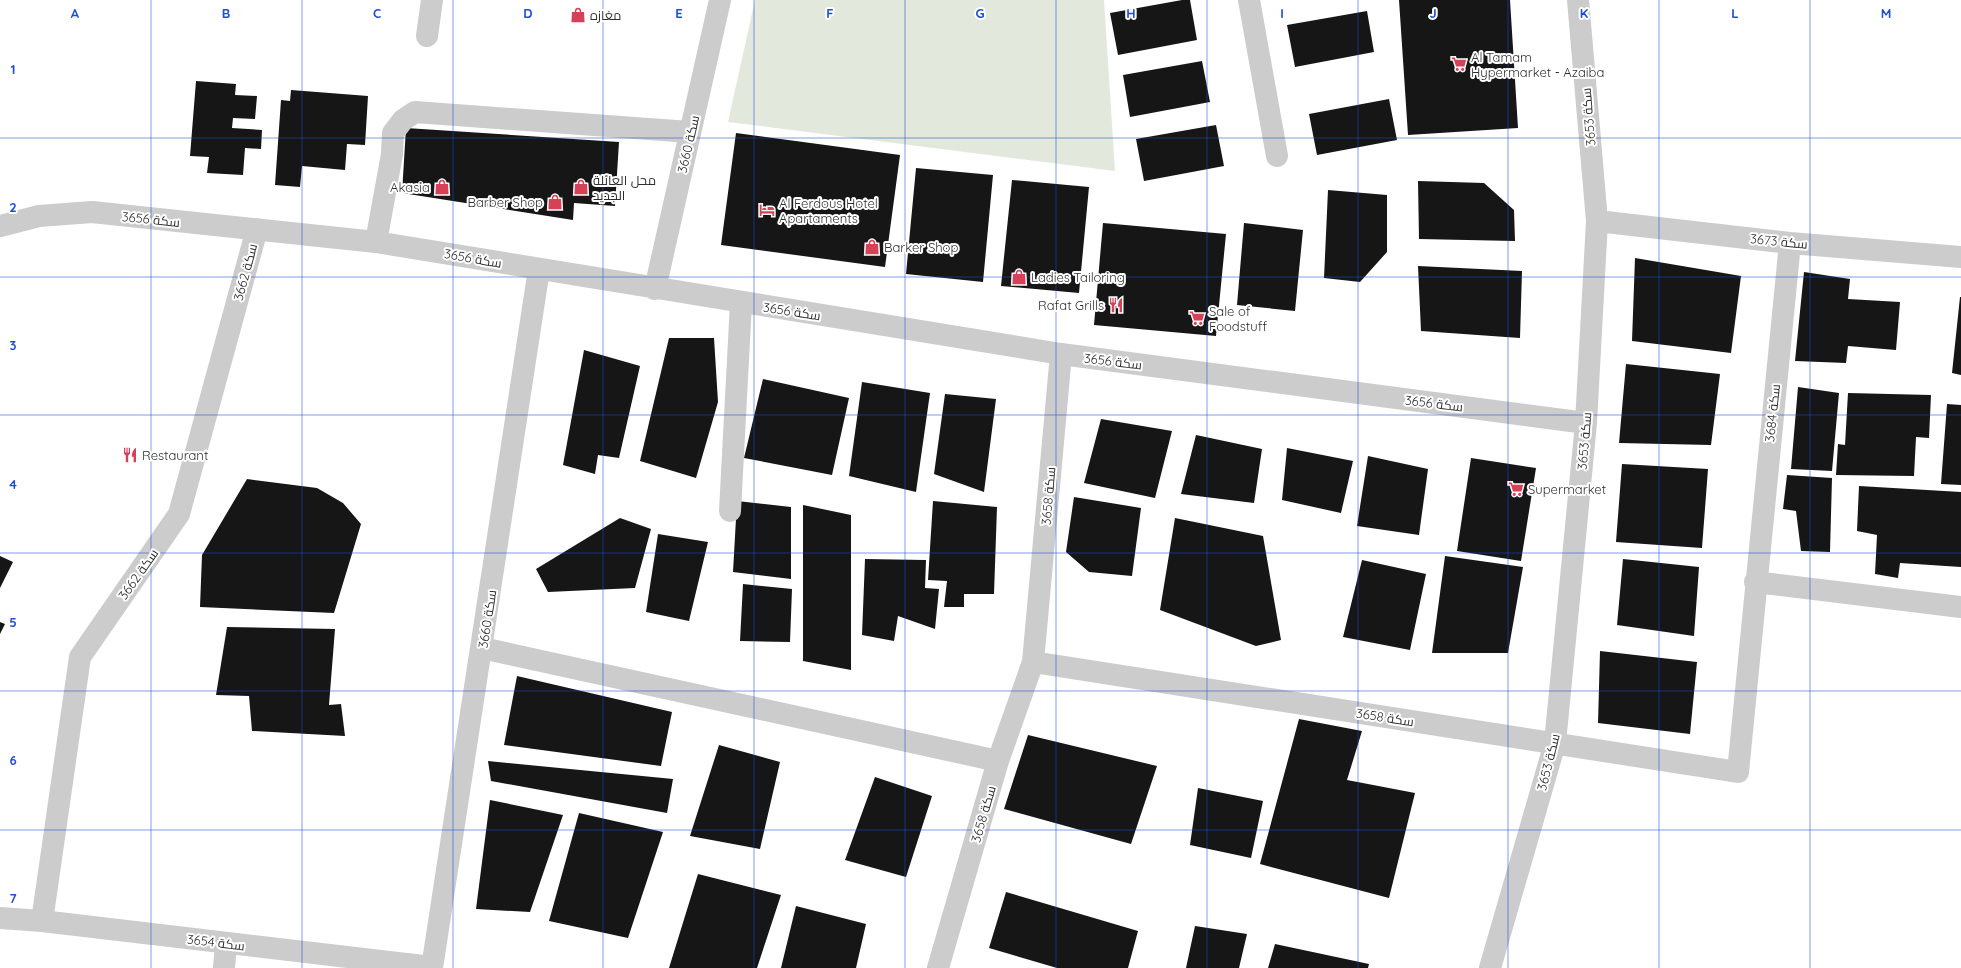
<svg xmlns="http://www.w3.org/2000/svg" width="1961" height="968" font-family="Quicksand,Cairo,sans-serif">
<rect width="100%" height="100%" fill="#fff"/>
<!-- green -->
<path fill="#e3e8dc" d="M755,0H1104L1115,171L728,122Z"/>
<!-- building -->
<path fill="#161616" d="M1182,0H1190L1197,40L1118,55L1110,13Z
M1399,0H1510L1518,128L1408,135Z
M1367,11L1374,52L1295,67L1287,25Z
M1202,61L1210,102L1130,117L1123,75Z
M196,81L236,84L235,95L257,96L255,119L233,118L232,128L262,130L261,149L245,148L243,175L207,173L209,157L190,156Z
M291,90L368,96L365,145L347,144L345,170L302,166L300,187L275,185L281,100L290,101Z
M1389,99L1397,140L1317,155L1309,114Z
M1216,125L1224,166L1144,181L1136,139Z
M406,128L619,142L615,206L574,203L573,220L402,193Z
M736,133L900,155L885,267L721,245Z
M916,168L993,175L983,282L906,274Z
M1012,180L1089,187L1079,293L1001,286Z
M1418,181L1484,183L1514,210L1515,241L1419,239Z
M1328,190L1387,195V252L1360,282L1324,278Z
M1103,223L1226,234L1216,336L1094,325Z
M1244,223L1303,230L1295,311L1237,305Z
M1635,258L1741,276L1731,353L1632,341Z
M1418,266L1522,271L1520,338L1421,331Z
M1804,272L1850,279L1848,299L1900,302L1896,350L1848,346L1846,363L1795,361Z
M1960,297H1961V375L1952,373Z
M669,338H714L718,402L696,478L640,461Z
M584,350L640,366L619,458L598,455L595,474L563,465Z
M1626,364L1720,374L1711,445L1619,443Z
M763,379L849,398L832,475L744,458Z
M862,382L930,393L916,492L849,476Z
M1798,387L1839,393L1832,471L1791,469Z
M1848,393L1931,395L1929,438L1916,437L1914,476L1836,475L1838,444L1845,445Z
M945,394L996,399L984,492L934,474Z
M1947,404L1961,405V485L1941,484Z
M1101,419L1172,431L1155,498L1084,483Z
M1196,435L1262,449L1254,503L1181,494Z
M1287,448L1353,461L1341,513L1282,500Z
M1368,456L1428,469L1419,535L1357,526Z
M1471,458L1536,468L1521,561L1457,551Z
M1622,464L1708,469L1702,548L1616,542Z
M1787,475L1832,478L1830,552L1801,551L1796,511L1783,509Z
M247,479L317,488L343,503L361,524L334,613L200,607L202,555Z
M1859,486L1961,492V567L1900,563L1898,578L1875,574L1877,535L1857,531Z
M1074,497L1141,508L1132,576L1089,572L1066,552Z
M737,501L791,507V579L733,572Z
M933,501L997,507L994,594H964V607H944L947,581L928,580Z
M803,505L851,515V670L803,661Z
M620,518L651,529L635,588L548,592L536,569Z
M1175,518L1263,536L1281,640L1256,646L1160,610Z
M658,534L708,542L689,621L646,612Z
M0,556L13,562L0,588Z
M1445,556L1523,567L1508,653H1432Z
M865,559L926,560L925,588L939,589L935,629L898,616L894,641L862,635Z
M1623,559L1699,567L1694,636L1617,625Z
M1362,560L1426,574L1410,650L1343,637Z
M743,584L792,589L790,642L740,641Z
M0,622L5,624L0,634Z
M227,627L335,629L329,705L341,704L345,736L252,731L249,696L216,695Z
M1600,651L1697,662L1690,734L1598,723Z
M517,676L672,712L661,766L504,745Z
M1299,719L1362,731L1347,780L1415,793L1389,898L1260,864Z
M1028,735L1157,766L1131,844L1004,809Z
M719,745L780,762L760,849L690,836Z
M488,761L673,779L667,813L491,781Z
M875,777L932,796L906,877L845,860Z
M1198,788L1263,801L1251,858L1190,845Z
M490,800L563,815L530,912L476,909Z
M579,813L663,832L628,938L549,921Z
M698,874L781,895L757,968H669Z
M1006,892L1138,931L1128,968H1057L989,948Z
M796,906L866,924L856,968H781Z
M1195,926L1247,934L1239,968H1186Z
M1275,944L1369,964L1368,968H1268Z"/>
<g fill="none" stroke-linecap="round" stroke-linejoin="round">
<!-- minor -->
<path stroke="#ccc" stroke-width="22" d="M1249,0L1277,156
M427,36L432,0
M1597,221L1790,243L1961,257
M0,226L39,216L92,212L376,242L1061,354L1586,423
M376,242L392,154L393,133L403,120L415,112L690,132
M655,289L720,0
M730,511L741,303
M1755,582L1961,607
M482,648L998,761
M1033,662L1738,772L1790,243
M0,918L42,921L432,967
M42,921L80,657L179,514L257,229
M224,968L226,944
M432,968L539,269
M938,968L998,761L1033,662L1061,354
M1490,968L1555,743L1586,423L1597,221L1578,0"/>
</g>
<!-- grid -->
<path fill="none" stroke="#1d4ed8" stroke-width="1" stroke-opacity="0.55" d="M151,0V968M302,0V968M453,0V968M603,0V968M754,0V968M905,0V968M1056,0V968M1207,0V968M1358,0V968M1508,0V968M1659,0V968M1810,0V968M0,138H1961M0,277H1961M0,415H1961M0,553H1961M0,691H1961M0,830H1961"/>
<!-- icons -->
<defs>
<g id="shop-bare" transform="scale(1.2)"><path d="M-5-2.5h2.3a2.7 3.5 0 0 1 5.4 0H5L5.5 6h-11ZM-1.5-2.5h3a1.5 2.3 0 0 0-3 0Z" fill="#d74157" stroke="#fff" stroke-width="2.5" paint-order="stroke"/></g>
<g id="supermarket-bare" transform="scale(1.2)"><path d="M-6-5.5h2.5l.6 2H6L4.5 2H-2.5L-4.4-4H-6ZM-1.5 3.2a1.3 1.3 0 1 0 .1 0ZM3 3.2a1.3 1.3 0 1 0 .1 0Z" fill="#d74157" stroke="#fff" stroke-width="2.5" paint-order="stroke"/></g>
<g id="hotel-bare" transform="scale(1.2)"><path d="M-6-4.5h1.5V1H6V5H4.5V3h-9V5H-6ZM-4 0a1.8 1.8 0 1 1 3.6 0ZM.5 0V-2.5h3Q6-2.5 6 0Z" fill="#d74157" stroke="#fff" stroke-width="2.5" paint-order="stroke"/></g>
<g id="restaurant-bare" transform="scale(1.2)"><path d="M-5-6h1v4h1v-4h1v4h1v-4h1v5L-1.5 .5V6h-2V.5L-5-1ZM5-6V6H3V1.5H1.5Q1.5-4 5-6Z" fill="#d74157" stroke="#fff" stroke-width="2.5" paint-order="stroke"/></g>
</defs>
<g fill-rule="evenodd">
<use href="#shop-bare" x="578" y="15"/>
<use href="#supermarket-bare" x="1459" y="64"/>
<use href="#shop-bare" x="442" y="187"/>
<use href="#shop-bare" x="581" y="187"/>
<use href="#shop-bare" x="555" y="202"/>
<use href="#hotel-bare" x="767" y="210"/>
<use href="#shop-bare" x="872" y="247"/>
<use href="#shop-bare" x="1019" y="277"/>
<use href="#restaurant-bare" x="1116" y="305"/>
<use href="#supermarket-bare" x="1197" y="318"/>
<use href="#restaurant-bare" x="130" y="455"/>
<use href="#supermarket-bare" x="1516" y="489"/>
</g>
<g text-anchor="middle" dominant-baseline="central" stroke-width="4" stroke-linejoin="round" paint-order="stroke">
<!-- poi labels -->
<g font-size="13" fill="#2f2f2f" stroke="#fff" text-anchor="start">
<text x="590" y="15">مغازه</text>
<text x="1471" y="57">Al Tamam<tspan x="1471" dy="15">Hypermarket - Azaiba</tspan></text>
<text x="593" y="180">محل العائلة<tspan x="593" dy="15">الجديد</tspan></text>
<text x="430" y="187" text-anchor="end">Akasia</text>
<text x="543" y="202" text-anchor="end">Barber Shop</text>
<text x="779" y="203">Al Ferdous Hotel<tspan x="779" dy="15">Apartaments</tspan></text>
<text x="884" y="247">Barker Shop</text>
<text x="1031" y="277">Ladies Tailoring</text>
<text x="1104" y="305" text-anchor="end">Rafat Grills</text>
<text x="1209" y="311">Sale of<tspan x="1209" dy="15">Foodstuff</tspan></text>
<text x="142" y="455">Restaurant</text>
<text x="1528" y="489">Supermarket</text>
</g>
<!-- street labels -->
<g font-size="13" fill="#2f2f2f" stroke="#fff">
<text transform="translate(1588 117) rotate(-95)">سكة 3653</text>
<text transform="translate(688 144) rotate(-77)">سكة 3660</text>
<text transform="translate(151 219) rotate(6)">سكة 3656</text>
<text transform="translate(1779 241) rotate(6)">سكة 3673</text>
<text transform="translate(473 258) rotate(10)">سكة 3656</text>
<text transform="translate(245 272) rotate(-75)">سكة 3662</text>
<text transform="translate(792 311) rotate(9)">سكة 3656</text>
<text transform="translate(1113 361) rotate(7)">سكة 3656</text>
<text transform="translate(1434 403) rotate(7)">سكة 3656</text>
<text transform="translate(1772 413) rotate(-84)">سكة 3684</text>
<text transform="translate(1584 441) rotate(-85)">سكة 3653</text>
<text transform="translate(1048 496) rotate(-85)">سكة 3658</text>
<text transform="translate(138 574) rotate(-55)">سكة 3662</text>
<text transform="translate(487 619) rotate(-81)">سكة 3660</text>
<text transform="translate(1385 717) rotate(9)">سكة 3658</text>
<text transform="translate(1548 762) rotate(-76)">سكة 3653</text>
<text transform="translate(983 814) rotate(-74)">سكة 3658</text>
<text transform="translate(216 942) rotate(7)">سكة 3654</text>
</g>
</g>
<g font-size="13" text-anchor="middle" font-weight="bold" fill="#1d4ed8" stroke="#fff" stroke-width="4" stroke-linejoin="round" paint-order="stroke">
<text x="75" y="18">A</text>
<text x="226" y="18">B</text>
<text x="377" y="18">C</text>
<text x="528" y="18">D</text>
<text x="679" y="18">E</text>
<text x="830" y="18">F</text>
<text x="980" y="18">G</text>
<text x="1131" y="18">H</text>
<text x="1282" y="18">I</text>
<text x="1433" y="18">J</text>
<text x="1584" y="18">K</text>
<text x="1735" y="18">L</text>
<text x="1886" y="18">M</text>
<text x="13" y="74">1</text>
<text x="13" y="212">2</text>
<text x="13" y="350">3</text>
<text x="13" y="489">4</text>
<text x="13" y="627">5</text>
<text x="13" y="765">6</text>
<text x="13" y="903">7</text>
</g>
</svg>
